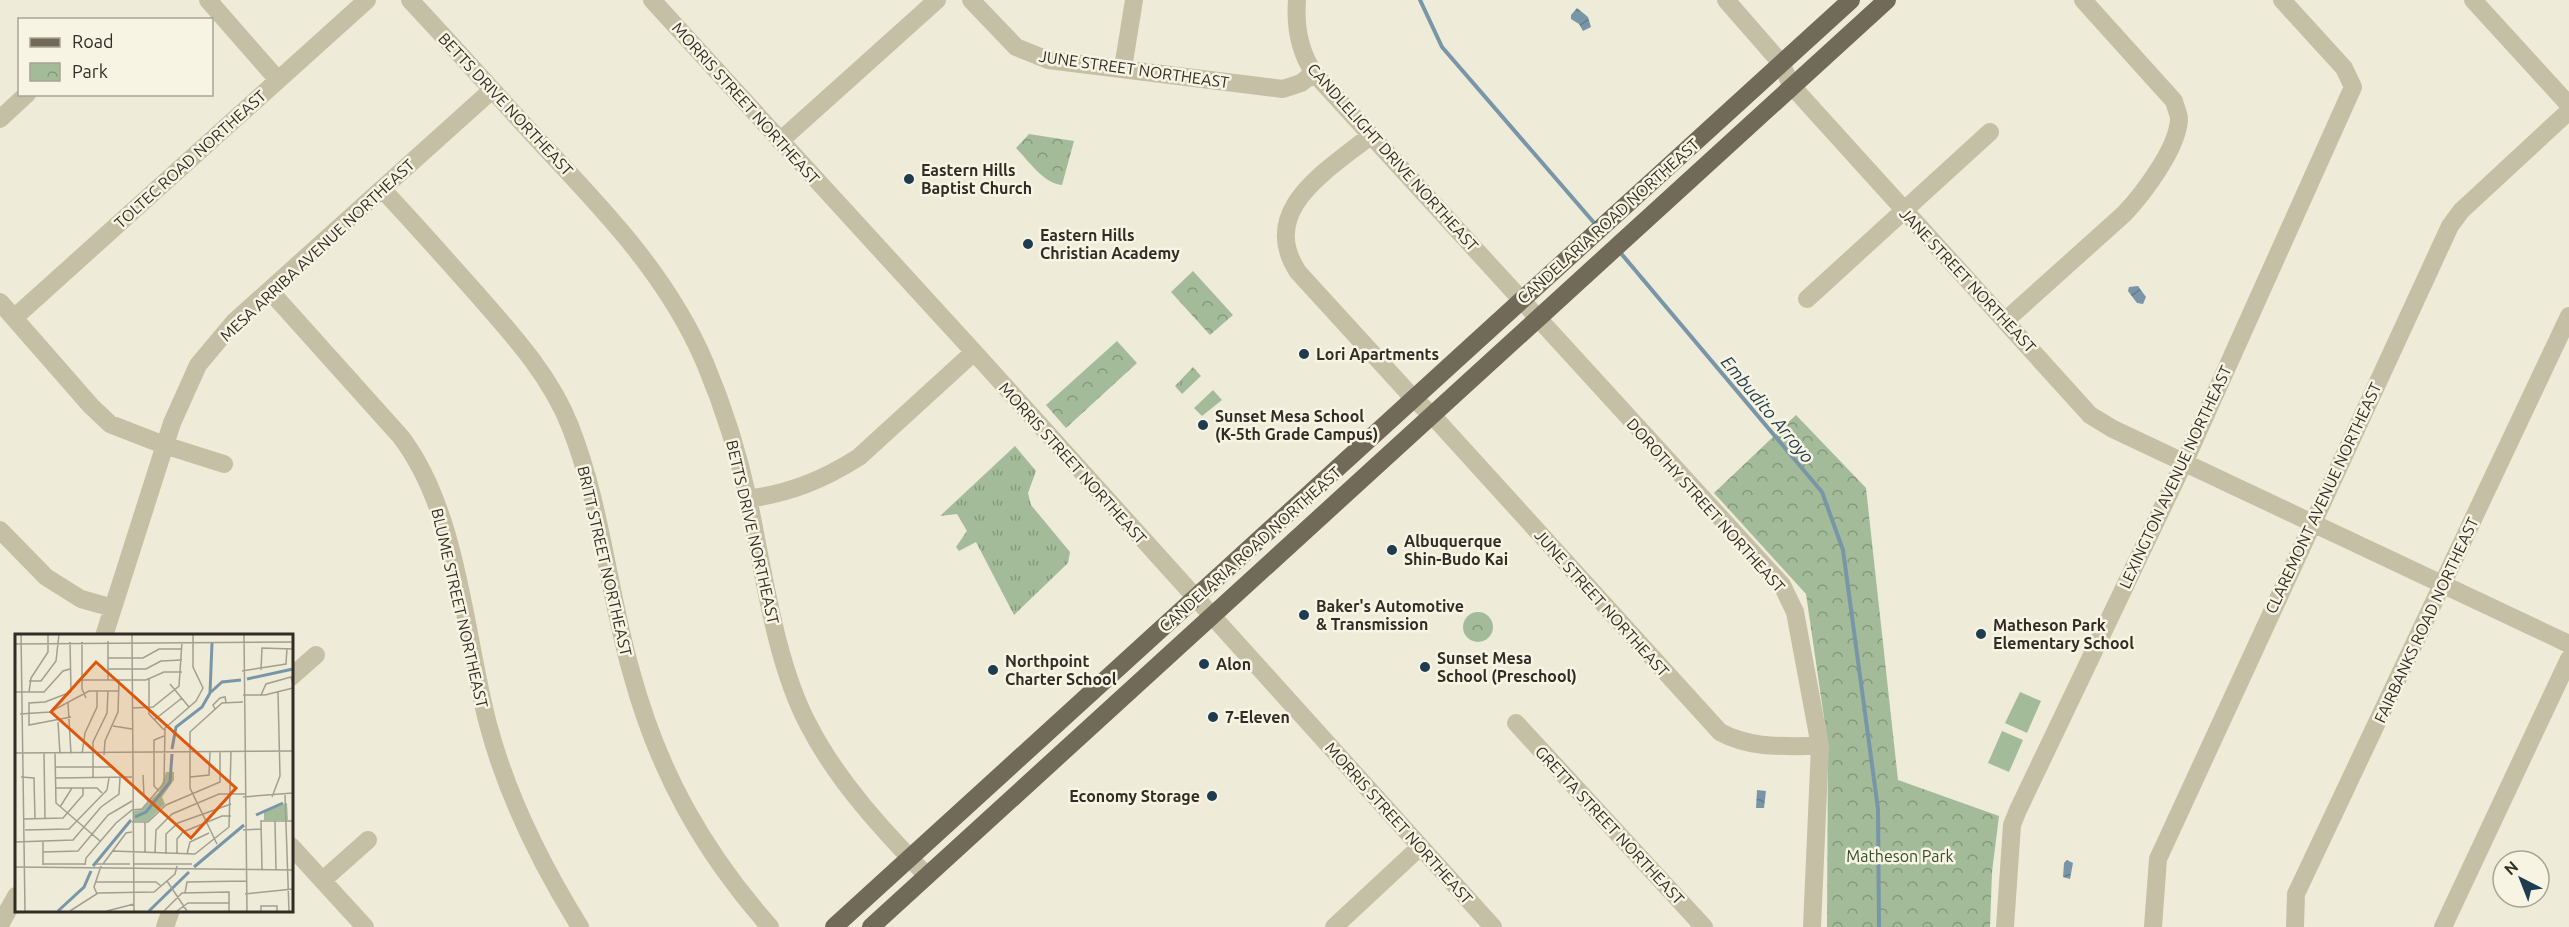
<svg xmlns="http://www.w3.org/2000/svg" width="2569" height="927" font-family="Ubuntu,sans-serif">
<defs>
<pattern id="grass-tufts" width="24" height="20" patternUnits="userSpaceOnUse" patternTransform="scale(1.5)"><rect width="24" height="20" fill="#a4bb99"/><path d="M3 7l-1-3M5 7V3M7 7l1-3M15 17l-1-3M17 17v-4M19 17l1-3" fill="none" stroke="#86987d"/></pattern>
<pattern id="park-crowns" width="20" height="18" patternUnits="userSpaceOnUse" patternTransform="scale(1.5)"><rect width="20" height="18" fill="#a4bb99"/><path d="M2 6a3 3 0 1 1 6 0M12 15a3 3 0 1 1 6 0" fill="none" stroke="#86987d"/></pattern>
<pattern id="water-waves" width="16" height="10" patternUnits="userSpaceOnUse" patternTransform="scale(1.5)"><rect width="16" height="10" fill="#7996a8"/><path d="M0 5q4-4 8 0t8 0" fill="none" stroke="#647b89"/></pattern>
</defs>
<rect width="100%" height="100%" fill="#eeebd8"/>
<!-- grass -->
<path fill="url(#grass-tufts)" d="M1193,367L1201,376L1182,394L1175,386Z
M1213,390L1222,400L1202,416L1194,408Z
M1015,446L1036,471L1028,493L1031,505L1070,552L1068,563L1014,615L976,542L959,551L956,547L967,531L957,514L940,516Z"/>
<!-- park -->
<path fill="url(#park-crowns)" d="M1029,134L1074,141L1062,185C1044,184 1028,160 1016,148Z
M1193,271L1233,315L1210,335L1171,292Z
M1117,341L1137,363L1066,428L1046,405Z
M1796,415L1866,488L1898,780L1999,816L1992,872L1990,927H1827L1828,745L1806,594L1714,493Z
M1463 627a15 15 0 1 1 30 0a15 15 0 1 1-30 0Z"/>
<!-- garden -->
<path fill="#a4bb99" d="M2020,692L2041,701L2027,733L2005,723Z
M2002,731L2023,740L2009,772L1988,763Z"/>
<!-- water -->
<path fill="url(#water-waves)" d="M1577,8L1588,17L1591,27L1583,31L1579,24L1571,19V15Z
M2138,286L2146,297L2143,304L2137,303L2128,291L2129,287Z
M1757,790L1766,791L1764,808H1756Z
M2067,860L2073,863L2070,879L2063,877L2064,863Z"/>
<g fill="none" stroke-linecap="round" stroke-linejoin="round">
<!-- stream -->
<path stroke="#7996a8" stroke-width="4" d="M1420,0L1442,47L1596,225
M1619,251L1822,492L1843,550L1878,809L1879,927"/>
<!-- minor -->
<path stroke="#c5bfa5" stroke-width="18" d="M208,0L278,80
M410,0C453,46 495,93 537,139C601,207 668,275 705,363C724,408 739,456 749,503C764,573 775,661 808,724C837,781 883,830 927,876
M652,0L974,352L1493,927
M971,0L1016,47L1048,60L1283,89L1301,83L1314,73
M1297,0C1295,27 1299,51 1314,73L1782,585L1795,612L1820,746L1812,927
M1726,0L1781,63L1791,85L2090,415L2113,429L2569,644
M2473,0L2569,105
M1123,68L1134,0
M0,119L27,94
M1371,135C1329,170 1257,209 1298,272L1414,399L1432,415L1720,732C1751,749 1785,746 1820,746
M780,141L937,0
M382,189C414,223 445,258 476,293C511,333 550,375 570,426C601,504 608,590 631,671C658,771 702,850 770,927
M270,291L401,437C459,514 464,633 488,724C507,796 541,864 580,927
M1807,299L1990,132
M0,302L91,406L110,424L164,445L224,464
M14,318L367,0
M2006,320L2124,214C2143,194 2178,148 2179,119C2179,114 2175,106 2174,101L2083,0
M748,499C790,493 823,480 859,457L974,352
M0,530L46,577L81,599L113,608
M104,636L172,423L198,365L234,322L492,90
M291,677L316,655
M1516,723L1704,927
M291,846L365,927
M323,880L368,840
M0,925L16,896
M165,927L171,910
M1334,927L1420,847
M2005,927L2012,825L2018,810L2189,452L2353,87L2344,68L2282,0
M2153,927L2158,859L2450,226L2461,211L2569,111
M2295,927L2296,894L2569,316
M2443,927L2569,659"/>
<!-- major -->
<path stroke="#726a58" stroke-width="18" d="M834,927L1851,0
M871,927L1887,0"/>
</g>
<!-- markers -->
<g fill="#1f3b4f" stroke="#f7f4e3" stroke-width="2">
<circle cx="909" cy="179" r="6"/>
<circle cx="1028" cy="244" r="6"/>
<circle cx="1304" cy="354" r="6"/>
<circle cx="1203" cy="425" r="6"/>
<circle cx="1392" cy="550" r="6"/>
<circle cx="1304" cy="615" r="6"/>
<circle cx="1981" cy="634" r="6"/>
<circle cx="1204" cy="664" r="6"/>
<circle cx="1425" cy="667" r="6"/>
<circle cx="993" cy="670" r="6"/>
<circle cx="1213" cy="717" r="6"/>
<circle cx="1212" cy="796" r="6"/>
</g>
<g text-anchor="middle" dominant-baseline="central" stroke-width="5" stroke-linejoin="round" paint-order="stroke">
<!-- street labels -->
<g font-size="16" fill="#312d26" stroke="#f7f4e3">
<text transform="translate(1134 69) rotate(8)">JUNE STREET NORTHEAST</text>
<text transform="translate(746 103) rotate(48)">MORRIS STREET NORTHEAST</text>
<text transform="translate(506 104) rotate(47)">BETTS DRIVE NORTHEAST</text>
<text transform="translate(1393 157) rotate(48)">CANDLELIGHT DRIVE NORTHEAST</text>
<text transform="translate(190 159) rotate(-42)">TOLTEC ROAD NORTHEAST</text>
<text transform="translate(1608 221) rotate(-42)">CANDELARIA ROAD NORTHEAST</text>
<text transform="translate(317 250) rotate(-43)">MESA ARRIBA AVENUE NORTHEAST</text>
<text transform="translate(1968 280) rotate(47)">JANE STREET NORTHEAST</text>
<text transform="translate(1073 463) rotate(48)">MORRIS STREET NORTHEAST</text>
<text transform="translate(2175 477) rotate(-65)">LEXINGTON AVENUE NORTHEAST</text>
<text transform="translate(2323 498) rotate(-65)">CLAREMONT AVENUE NORTHEAST</text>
<text transform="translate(1706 505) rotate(48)">DOROTHY STREET NORTHEAST</text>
<text transform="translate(753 532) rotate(77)">BETTS DRIVE NORTHEAST</text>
<text transform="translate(1250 549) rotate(-42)">CANDELARIA ROAD NORTHEAST</text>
<text transform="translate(605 561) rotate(77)">BRITT STREET NORTHEAST</text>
<text transform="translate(1602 603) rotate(48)">JUNE STREET NORTHEAST</text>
<text transform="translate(460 608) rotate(77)">BLUME STREET NORTHEAST</text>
<text transform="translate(2426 620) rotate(-65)">FAIRBANKS ROAD NORTHEAST</text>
<text transform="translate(1399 823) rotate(48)">MORRIS STREET NORTHEAST</text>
<text transform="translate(1610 825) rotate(47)">GRETTA STREET NORTHEAST</text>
</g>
<!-- poi labels -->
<g font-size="16" font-weight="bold" fill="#312d26" stroke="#f7f4e3" text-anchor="start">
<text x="921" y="170">Eastern Hills<tspan x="921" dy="18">Baptist Church</tspan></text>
<text x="1040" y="235">Eastern Hills<tspan x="1040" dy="18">Christian Academy</tspan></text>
<text x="1316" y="354">Lori Apartments</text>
<text x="1215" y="416">Sunset Mesa School<tspan x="1215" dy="18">(K-5th Grade Campus)</tspan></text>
<text x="1404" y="541">Albuquerque<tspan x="1404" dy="18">Shin-Budo Kai</tspan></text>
<text x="1316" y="606">Baker's Automotive<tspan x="1316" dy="18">&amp; Transmission</tspan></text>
<text x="1993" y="625">Matheson Park<tspan x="1993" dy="18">Elementary School</tspan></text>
<text x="1437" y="658">Sunset Mesa<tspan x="1437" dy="18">School (Preschool)</tspan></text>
<text x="1005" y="661">Northpoint<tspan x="1005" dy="18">Charter School</tspan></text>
<text x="1216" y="664">Alon</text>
<text x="1225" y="717">7-Eleven</text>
<text x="1200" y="796" text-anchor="end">Economy Storage</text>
</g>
<!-- park labels -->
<g font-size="16" fill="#354d2c" stroke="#f7f4e3">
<text x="1900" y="856">Matheson Park</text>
</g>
<!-- water labels -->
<g font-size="18" font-style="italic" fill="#1f3b4f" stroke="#f7f4e3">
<text transform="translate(1768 409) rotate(50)">Embudito Arroyo</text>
</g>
</g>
<!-- overview -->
<g transform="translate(15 634)">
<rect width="278" height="278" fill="#eeebd8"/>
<path d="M151,138H159V146L147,163L150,170L133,187H118V177L126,176L144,158ZM272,169L273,186H249V176Z" fill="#a4bb99"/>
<path fill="none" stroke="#7996a8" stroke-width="3" d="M232,45L278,35M196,58L207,48L226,46M157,115L161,93L187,73L195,59L197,9M241,181L268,169M120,183L131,178L155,148L157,120M78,232L116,186M179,233L229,191M43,277L69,253L76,237M134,277L174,238"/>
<path fill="none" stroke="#a29f91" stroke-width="1.5" d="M6,0L10,277M117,0L119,277M229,0L232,277M93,7V46M55,8L56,58M67,8V55L71,64M0,10L278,8M93,24H128L144,15H167M93,35H131L146,27L167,26M246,36L247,14L278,15M227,37L271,30L272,14M134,45V80L149,96M67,46H131L149,38H167M14,47H26L41,27L44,0M155,50L174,73M0,58H29L48,37L55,35M14,58L16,44L33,18V0M56,58L30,68L14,69V91L56,83M228,61H250L278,54M246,61L251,50L276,43L278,50M53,69L56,120M117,74L138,73L164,52L167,8M200,75L198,71L205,64L210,63L211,68M5,80L35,78L74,57H104M139,86L167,64M43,88L45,120M98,92L117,95M0,119L278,117M29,119L30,185M40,119L41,169L85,207M67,120L70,99L82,73V57M89,121L90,107L103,78L104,46M40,133H96M128,141L129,162L134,168M6,143L19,144L20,185M175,143L194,141L195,118M40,144L117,143M78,144V108L92,79L93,57M40,154H82L87,159M144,157L139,152V106L149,102M270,161L274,277M228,163L278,159M257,163L265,142L263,58M45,173L57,154M8,185L48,184L68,161V154M260,187L261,236M117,188H133L151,171L205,148V118M130,188V219M10,196L54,195L92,156L94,144M228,196L246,195M0,208L58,206L86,173L104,160L105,144M202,210L175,154V98L207,69L228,68M97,217L180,220L214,193L216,118M28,218L63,217L93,181L117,167M140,219L141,196L157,180L204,160H230M151,220V200L163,189L216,170M162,220V205L168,198L207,182H216M172,220L175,208L194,199M28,230H70M81,230H115M88,230L111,199L117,198M119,230H177M28,231V207M70,231L71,224L101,189L117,176L127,175L149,149L150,94L181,67L188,54L178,33V0M0,233L278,236M247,235L246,187H278M152,247L172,277M80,248H141L146,252M170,259L172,248L231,247M82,260L79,253L86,232M230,260L278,255M55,277L83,259L139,258L160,240L162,232M92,277L119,270M149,277L167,259L214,258V277M162,277L173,269H214M246,277V272H262V277"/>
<path fill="#df570d" fill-opacity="0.15" stroke="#df570d" stroke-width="3" d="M81,28L221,154L176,204L36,78Z"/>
<rect width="278" height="278" fill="none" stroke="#312d26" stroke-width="3"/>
</g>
<!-- legend -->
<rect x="18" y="18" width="195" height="78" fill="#f7f4e3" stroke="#a8a497" stroke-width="1.5"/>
<rect x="30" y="38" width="30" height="9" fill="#726a58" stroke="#a8a497" stroke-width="1.5"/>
<text x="72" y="48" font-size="18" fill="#312d26">Road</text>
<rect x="30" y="63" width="30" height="18" fill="url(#park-crowns)" stroke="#a8a497" stroke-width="1.5"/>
<text x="72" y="78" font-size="18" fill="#312d26">Park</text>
<!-- north arrow -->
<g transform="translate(2521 879) rotate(318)"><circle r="28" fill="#f7f4e3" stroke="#a8a497" stroke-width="1.5"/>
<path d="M0-4.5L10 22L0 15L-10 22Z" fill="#1f3b4f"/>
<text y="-9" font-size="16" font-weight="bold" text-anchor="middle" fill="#312d26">N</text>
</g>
</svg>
